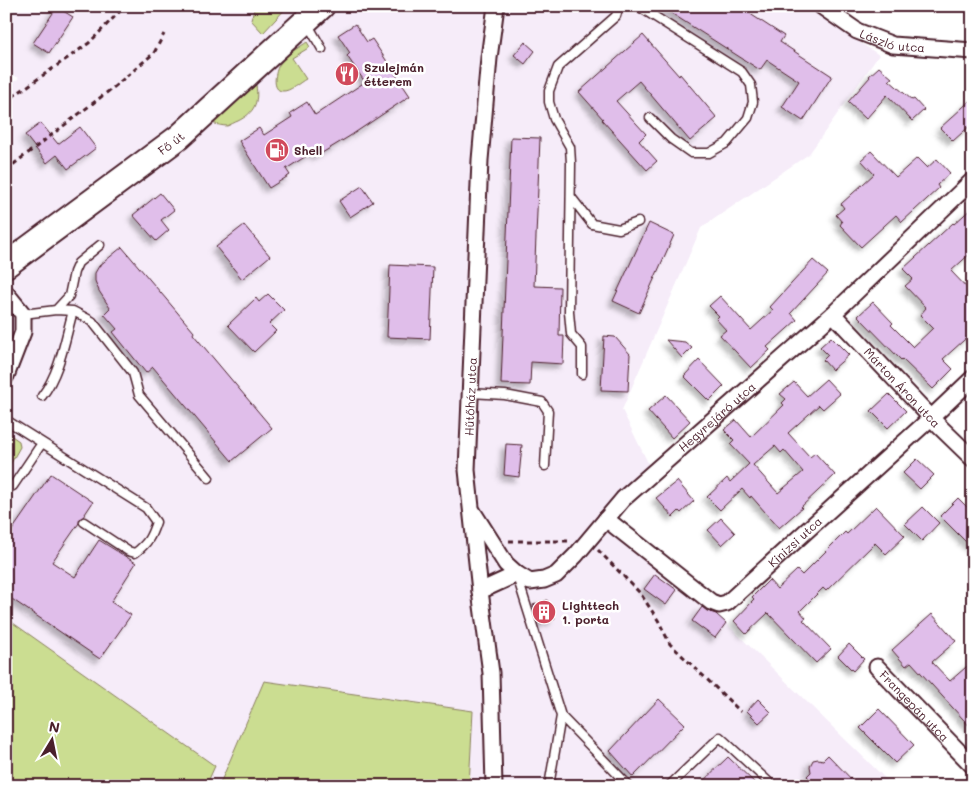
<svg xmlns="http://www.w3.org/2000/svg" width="979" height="792" font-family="Mali,sans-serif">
<defs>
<filter id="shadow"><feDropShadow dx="-4.5" dy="4.5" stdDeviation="2.5" flood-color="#0004"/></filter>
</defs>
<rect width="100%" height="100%" fill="#fff"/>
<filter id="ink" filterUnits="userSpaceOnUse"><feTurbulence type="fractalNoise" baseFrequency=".02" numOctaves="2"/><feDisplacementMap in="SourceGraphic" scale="10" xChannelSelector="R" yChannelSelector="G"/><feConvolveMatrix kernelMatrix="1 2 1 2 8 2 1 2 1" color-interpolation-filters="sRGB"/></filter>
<g filter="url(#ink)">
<!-- built -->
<path fill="#f6ecf9" d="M6,6H805L879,55L809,154L701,228L622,410L649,465L624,488L617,529L726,623L893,786H469L473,711L264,682L219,786H6V88L19,78L6,71Z"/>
<!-- green -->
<path fill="#cbdd91" stroke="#8a7e5e" d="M255,6H288L263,33L251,20Z
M307,42L310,47L292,58L306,79C300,82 290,92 282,91C272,90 275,74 278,67C279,64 282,61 285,58C290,52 300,47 307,42Z
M256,85C259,103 254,113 238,121C235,122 230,125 227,126C222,126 216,124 211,123Z
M6,432L19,441L20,447L6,472Z
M6,618L215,766L206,786H6Z
M264,681L473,711L469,786H219Z"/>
<!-- building -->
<path fill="#e0beea" stroke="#4a1f2b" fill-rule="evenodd" filter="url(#shadow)" d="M660,6H738L784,36L780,42L832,76L803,121L782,107L799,81L767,60L760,70Z
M57,7L73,17L49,53L33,43Z
M355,24L367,42L372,39L410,96L350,136L317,156L314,151L286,169L290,175L269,188L239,141L259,128L264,135L292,117L290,113L307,102L315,115L365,82L347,56L350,53L338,35Z
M643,35L679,76L680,74L717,118L690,141L639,81L616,101L646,134L639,141L657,161L647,170L602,120L603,119L579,92Z
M525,42L535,51L525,64L514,55Z
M879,67L892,78L889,80L912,100L914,99L924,110L912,121L887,95L866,119L848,102L870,77L869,76Z
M973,98V123L953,141L940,128Z
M41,123L58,144L80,127L96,148L68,169L57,155L47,163L25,135Z
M511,137L540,138L534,286L560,287L559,336H564L563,364L531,362L530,385L501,384Z
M871,151L896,177L917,158L927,168L937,159L950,173L937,185L939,188L902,222L896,215L861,247L840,225L842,222L836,215L844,208L841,204L874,174L861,160Z
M362,186L373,202L350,217L339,201Z
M160,193L174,210L161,220L169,230L156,241L133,215Z
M973,207V251L951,271L973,294V332L943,359L953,369L933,389L902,359L901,360L858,316L873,302L893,323L891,325L913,347L933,328L920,315L926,308L905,286L913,279L903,269L953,223L954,224Z
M649,223L674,235L639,313L613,301Z
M244,225L270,256L242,279L216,247Z
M122,247L194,332L193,334L272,428L232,461L153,367L146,373L113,332L117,329L104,314L110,308L99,291L95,281V273L99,266Z
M813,260L828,273L791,313L797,320L767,347L770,350L751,368L720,335L726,330L716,319L719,316L709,306L720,296L751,330L773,310L770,307Z
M390,265L433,267L430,339L387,337Z
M268,294L284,310L269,324L276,331L254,352L228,325L256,298L259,302Z
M604,336L615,337L630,354L628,391L601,390Z
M831,337L849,355L832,370L823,360L828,355L820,347Z
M666,340L685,342L692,348L682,358Z
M699,360L724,386L709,401L684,376Z
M826,379L840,394L823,409L819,405L788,433L810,457L815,453L835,475L801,507L802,508L779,528L751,496L750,498L742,489L720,510L707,497L727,478L730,482L749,464L730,444L734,440L724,430L736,420L751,437L784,405L782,403L786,399L780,394L794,382L807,396ZM775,446L781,453L784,450L803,472L778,493L753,465Z
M889,394L906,411L888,428L871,411Z
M666,395L690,421L672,438L648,411Z
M506,444L522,445L519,477L504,475Z
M917,459L934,475L920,489L903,473Z
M51,474L93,502L83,517L80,519L79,523L52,562L75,577L99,540L136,563L111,602L131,615L100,659L6,595V539Z
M677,481L694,501L681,513L679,511L673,517L656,498Z
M958,498L973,513V549L940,516Z
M876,506L905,536L886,554L875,543L826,591L823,588L800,611L806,618L803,620L831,649L816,663L768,613L746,634L734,621L752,602H751L754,599L752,597L769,580L777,589L797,570L802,575L845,532L847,534Z
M923,507L939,523L922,541L905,524Z
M721,518L735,533L722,545L708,530Z
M655,574L677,590L666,605L644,589Z
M547,600L555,619L541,624L533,605Z
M702,607L707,611L716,614L726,623L715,638L692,621Z
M932,614L956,641L932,662L950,681L973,661V730L911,662L906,666L892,650Z
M849,644L864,659L853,671L838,656Z
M659,699L685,724L633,777L610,751Z
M758,699L771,712L759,723L747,711Z
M879,709L914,745L895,763L860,728Z
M828,755L858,786H817L807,776L811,772L810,766L813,760L818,759L823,760Z
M728,757L758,786H698Z"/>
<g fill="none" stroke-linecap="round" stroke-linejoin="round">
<!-- lane casing -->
<g stroke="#4a1f2b" stroke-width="11">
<path id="lane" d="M638,6L742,72L751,85L753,102L748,118L727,143L709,153H691L671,139L650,118
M307,23L322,49
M571,197L592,224L619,229L638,222
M56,310L69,296L74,272L78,263L100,245
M23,314L56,310L73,311L92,321L133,373L139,395L209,478
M582,374V347L571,334L569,312L571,163L570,147L554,119L549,102V91L558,67L616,16L619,6
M470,393L505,395L542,402L548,411L545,466
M42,396C60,373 65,339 73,311
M6,420L146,508L156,522C151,537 148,543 135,553L128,551L84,522
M6,489L13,486L42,443
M517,576L561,716L549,786
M561,716L629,786
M669,786L720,737L773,786"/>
</g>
<!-- street casing -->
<g stroke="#4a1f2b" stroke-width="19">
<g id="street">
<path id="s1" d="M821,6L857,31L893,45L973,51"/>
<path d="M6,293L23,314V332L6,376"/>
<path id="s2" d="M833,314L940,427L973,459"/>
<path id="s3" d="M473,512L506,564L517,574L530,582L544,580L556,575L576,555L623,499L833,314L973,180"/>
<path id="s4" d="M606,519L711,602L719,605L727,603L932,417L973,378"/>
<path d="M480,591L517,574"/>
<path id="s5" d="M877,667L973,766"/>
<path id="s6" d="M494,786L491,673L480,591L467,470L480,160L489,58L496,6"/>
</g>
</g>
<!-- primary casing -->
<g stroke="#4a1f2b" stroke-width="28">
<g id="primary">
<path id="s7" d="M6,265L179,137L322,6"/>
</g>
</g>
<!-- path -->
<path stroke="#4a1f2b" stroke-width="3" stroke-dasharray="5 4" stroke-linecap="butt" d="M6,103L15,95L89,43L125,6
M6,170L114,87L154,53L164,34
M509,541H568
M598,550L640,593L658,620L670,644L741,712"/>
<!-- lane -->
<use href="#lane" stroke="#fff" stroke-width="8"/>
<!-- street -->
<use href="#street" stroke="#fff" stroke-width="15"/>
<!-- primary -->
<use href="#primary" stroke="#fff" stroke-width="24"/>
</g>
</g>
<!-- icons -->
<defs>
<g id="restaurant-disc" transform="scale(1.25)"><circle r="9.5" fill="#d1495b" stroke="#fff"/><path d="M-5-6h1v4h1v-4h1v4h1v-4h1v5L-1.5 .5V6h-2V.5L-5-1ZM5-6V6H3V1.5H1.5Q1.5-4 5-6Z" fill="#fff"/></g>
<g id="fuel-disc" transform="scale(1.25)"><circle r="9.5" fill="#d1495b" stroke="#fff"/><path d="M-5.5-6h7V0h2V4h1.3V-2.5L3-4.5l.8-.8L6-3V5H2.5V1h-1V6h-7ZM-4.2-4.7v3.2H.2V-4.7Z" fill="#fff"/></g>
<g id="building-disc" transform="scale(1.25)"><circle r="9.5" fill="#d1495b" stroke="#fff"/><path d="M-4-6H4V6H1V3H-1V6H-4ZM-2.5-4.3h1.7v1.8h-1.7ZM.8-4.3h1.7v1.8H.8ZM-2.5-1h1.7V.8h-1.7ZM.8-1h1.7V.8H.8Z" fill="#fff"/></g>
</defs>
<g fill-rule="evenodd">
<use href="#restaurant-disc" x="347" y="74"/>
<use href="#fuel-disc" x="277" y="150"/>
<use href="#building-disc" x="544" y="612"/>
</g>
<g text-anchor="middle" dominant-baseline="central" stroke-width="5" stroke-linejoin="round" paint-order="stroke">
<!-- street labels -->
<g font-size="12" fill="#4a1f2b" stroke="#fff">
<text stroke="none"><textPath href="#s1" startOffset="81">László utca</textPath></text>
<text stroke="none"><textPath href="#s7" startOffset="205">Fő út</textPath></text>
<text stroke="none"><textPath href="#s2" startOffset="101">Márton Áron utca</textPath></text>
<text stroke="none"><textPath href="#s6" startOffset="391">Hűtőház utca</textPath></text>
<text stroke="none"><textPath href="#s3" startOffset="345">Hegyrejáró utca</textPath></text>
<text stroke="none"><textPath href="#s4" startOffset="242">Kinizsi utca</textPath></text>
<text stroke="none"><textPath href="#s5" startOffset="54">Frangepán utca</textPath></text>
</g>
<!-- poi labels -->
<g font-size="12" font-weight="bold" fill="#4a1f2b" stroke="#fff" text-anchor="start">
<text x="364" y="67">Szulejmán<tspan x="364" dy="14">étterem</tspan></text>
<text x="294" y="150">Shell</text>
<text x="562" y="605">Lighttech<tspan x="562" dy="14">1. porta</tspan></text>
</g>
</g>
<!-- margin -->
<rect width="979" height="792" fill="none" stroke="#fff" stroke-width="25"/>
<rect x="12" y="12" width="954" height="767" fill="none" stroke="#4a1f2b" stroke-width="2" filter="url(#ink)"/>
<!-- north arrow -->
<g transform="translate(52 740) rotate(10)" stroke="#ffffff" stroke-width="4" paint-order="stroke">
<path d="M0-4L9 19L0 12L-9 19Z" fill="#4a1f2b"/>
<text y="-8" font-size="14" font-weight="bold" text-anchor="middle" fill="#4a1f2b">N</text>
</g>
</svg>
